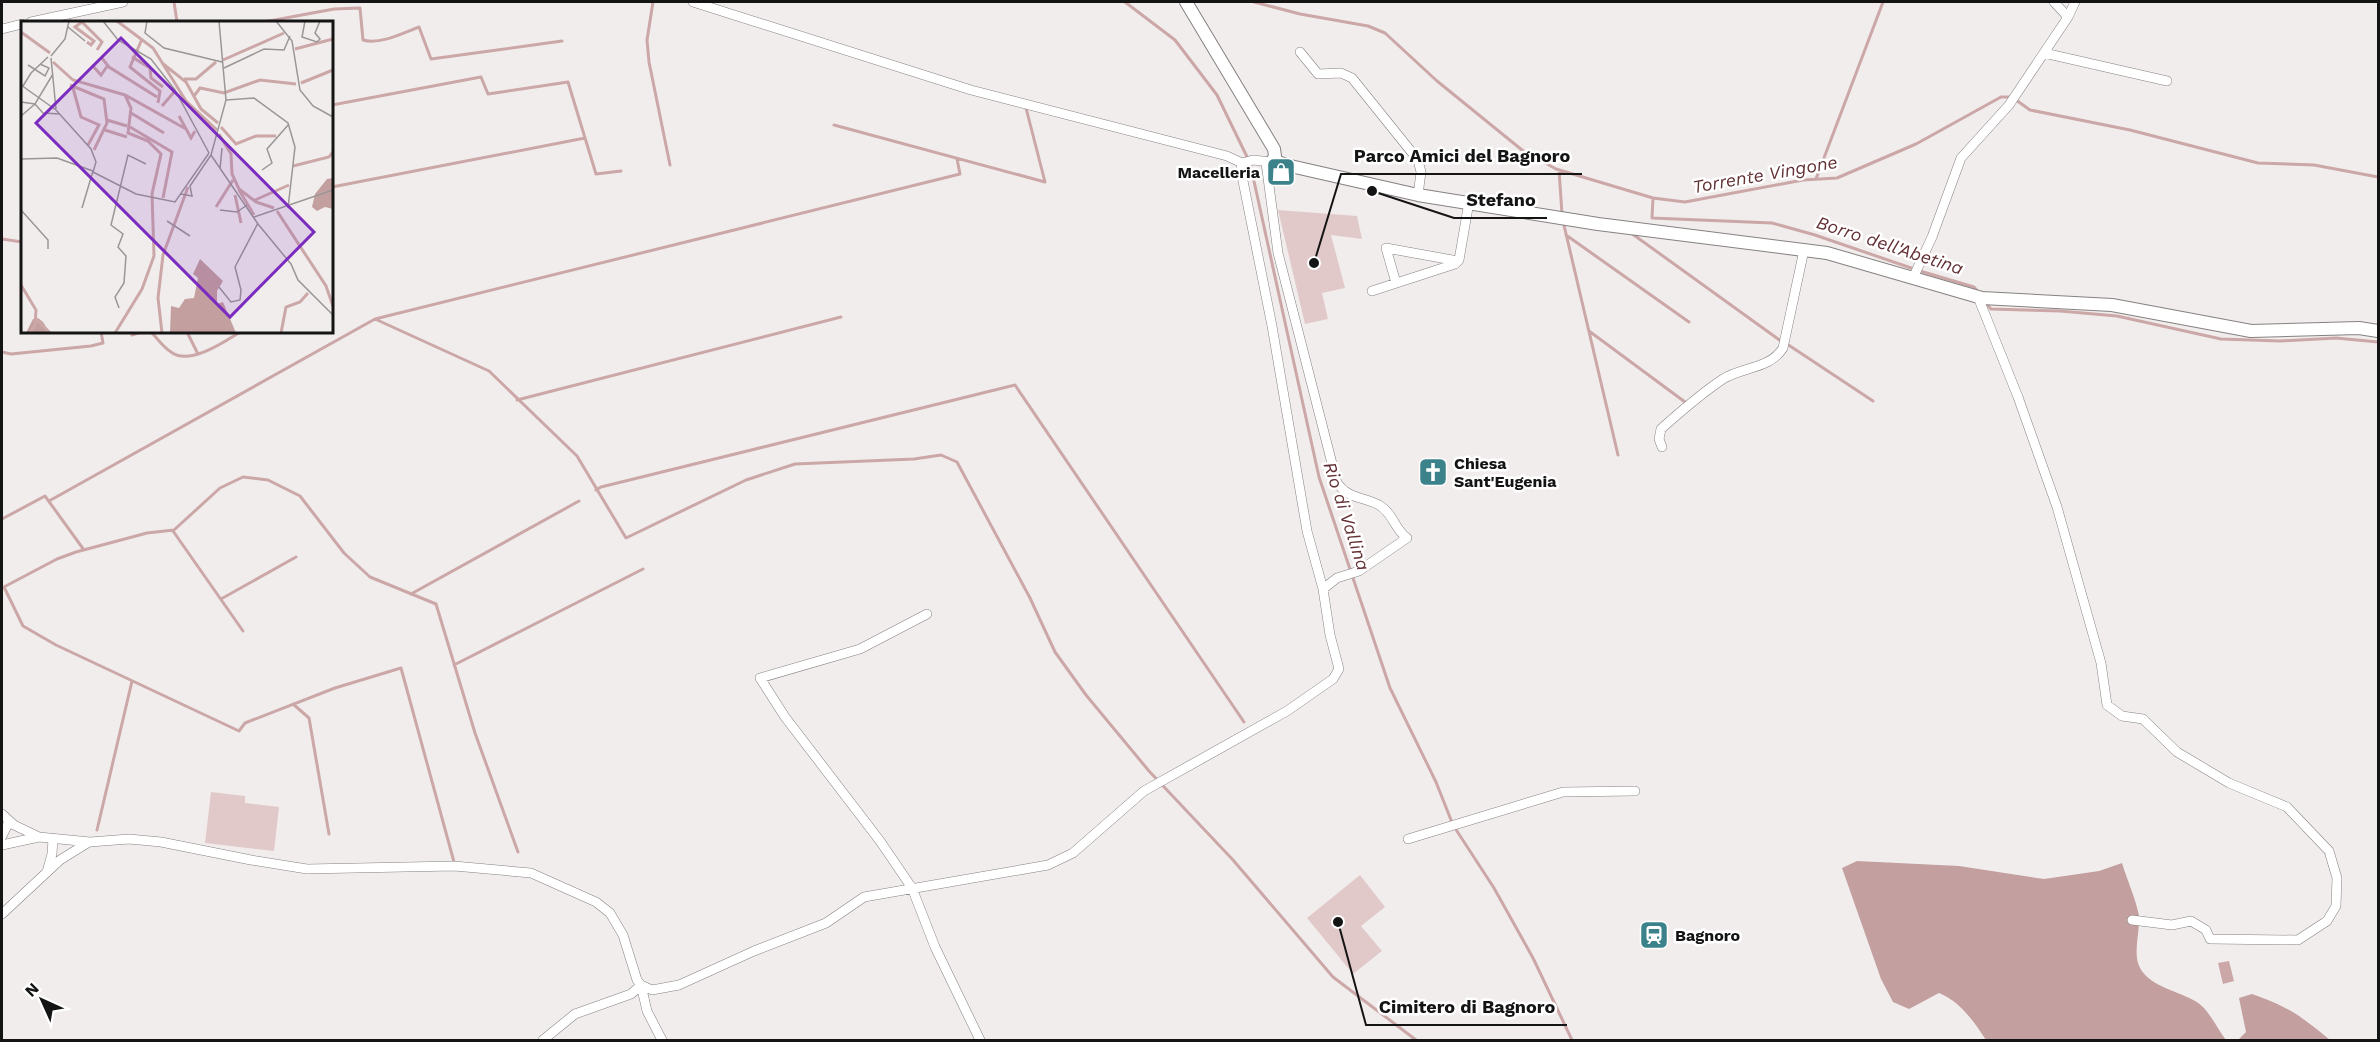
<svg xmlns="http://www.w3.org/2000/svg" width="2380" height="1042" font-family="'Work Sans',sans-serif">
<rect width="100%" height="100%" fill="#f2eded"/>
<!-- green -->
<path fill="#e2c9c9" d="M1278,210L1357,216L1362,239L1331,235L1345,288L1322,293L1328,319L1305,324Z
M211,792L245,796V803L279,807L274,851L205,843Z
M1360,875L1385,907L1361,926L1382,951L1353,974L1307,918Z"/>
<!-- forest -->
<path fill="#c39f9f" d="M1857,861L1959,866L2044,879L2099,871L2122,863C2127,880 2136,899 2139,916C2140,931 2134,949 2138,963C2145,986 2177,990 2195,1001C2209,1009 2216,1027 2226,1040H2230H1986C1974,1022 1961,1002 1939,993L1909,1009L1893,1002L1881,979L1842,868Z
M2252,994C2289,1007 2301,1016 2330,1040H2238L2246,1032L2239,998Z"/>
<!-- water -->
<path fill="#cca7a8" d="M2229,961L2234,981L2223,984L2218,963Z"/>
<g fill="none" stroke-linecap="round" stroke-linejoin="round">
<!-- stream -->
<path stroke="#cca7a8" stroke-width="3" d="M174,2L177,22
M653,2L647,40L649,62L670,165
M1125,2L1175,40L1217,95L1250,163L1319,477L1390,688L1436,782L1453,825L1494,888L1533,958L1572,1040
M1254,2L1300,14L1368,26L1385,33L1437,81L1522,150L1556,169L1653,198L1685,202L1803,180L1837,178L1916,144L2001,97H2011
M264,22L334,9L360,8L363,40C380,45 403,33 419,27L431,59L562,41
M2016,100L2030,110L2130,130L2258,163L2314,165L2378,177
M332,105L481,77L488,94L568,82L596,174L621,171
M834,125L1045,182L1026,108
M1559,170L1562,214
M1816,179L1883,2
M332,187L585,138
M1653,198L1652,218L1772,223L1815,235L1914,269
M1563,221L1618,455
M1631,233L1781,341
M1566,235L1689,322
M2,239L22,242
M1920,271L1974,287L1978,292
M1985,302L1991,309L2060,311L2117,316L2221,339L2280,341L2336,338L2378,342
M375,319L489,371L577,456L626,538L746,480L795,464L914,459L941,455L957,462L1030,598L1055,652L1086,695L1149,771L1233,860L1333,977L1416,1040
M1589,331L1685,402
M151,332C157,338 163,347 171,352C189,366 224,342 240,332
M187,332L198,354
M132,335L141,332
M1787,344L1873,401
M2,352L11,354L91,346L103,343L101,332
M517,400L841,317
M596,490L601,487L1015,385L1244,722
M49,501L375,319L960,174L957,159
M2,519L45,496L84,550
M173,531L243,631
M4,587L23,626L56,645L239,731L245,723L335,688L401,668L454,862
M2,588L57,559L76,552L147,533L174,530L220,488L243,477L268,480L300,496L344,553L370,577L436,604L475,733L518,852
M411,594L579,501
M221,599L296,557
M454,665L643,569
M293,704L309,718L329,834
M97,830L132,681"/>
<!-- minor casing -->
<g stroke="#868181" stroke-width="10">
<path id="minor" d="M693,2L971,90L1227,156L1242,163
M2054,2L2068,17
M31,22L123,2
M2,29L22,24
M1300,52L1318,74L1341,73L1352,78L1418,160L1421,172L1418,195
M2044,53L2167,81
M1242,163L1253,160L1271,162
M1266,163L1278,253L1337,483C1350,500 1362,496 1379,505C1393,513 1395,530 1407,538L1359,571L1337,578L1323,589
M1913,278L1932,237L1961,158L2009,105L2068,17L2075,2
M1396,283L1386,248L1458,261
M1372,291L1455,264L1459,260L1469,202
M1978,297L2018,397L2057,507L2101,663L2107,705L2122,716L2143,719L2177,752L2229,783L2287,807L2329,851L2337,878L2336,906L2327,921L2298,940L2210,939L2206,930L2191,921L2172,925L2132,920
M1662,447L1659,439L1661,429C1680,412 1702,393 1723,379C1742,367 1770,369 1783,348L1804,250
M927,614L860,649L760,678L785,717L880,841L912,888L935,947L980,1040
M2,814L14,825L39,837
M2,836L9,822
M1408,839L1563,792L1635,791
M2,845L39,837L90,842L129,839L161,842L251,860L307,869L454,866L531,873L596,902L610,913L623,935L637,980L641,985L652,990L679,985L754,951L826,923L864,897L1048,865L1073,853L1144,791L1287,711L1333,679L1339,669L1330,635L1323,589L1307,531L1272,326L1241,171L1242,163
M47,872L52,854L53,839
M2,914L60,860L89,842
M641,985L647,1011L662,1040
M543,1040L575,1014L631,994L641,985"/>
</g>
<!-- tertiary casing -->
<g stroke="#868181" stroke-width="14">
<path id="tertiary" d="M1186,2L1274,149L1275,156L1273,160L1286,165L1418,195L1598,224L1827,253L1982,298L2112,305L2251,331L2359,328L2378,331"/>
</g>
<!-- minor -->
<use href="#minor" stroke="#fff" stroke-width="9"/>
<!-- tertiary -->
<use href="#tertiary" stroke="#fff" stroke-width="12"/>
</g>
<!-- icons -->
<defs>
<g id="shop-square" transform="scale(1.5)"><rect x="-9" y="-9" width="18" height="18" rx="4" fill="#3b828b" stroke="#fff"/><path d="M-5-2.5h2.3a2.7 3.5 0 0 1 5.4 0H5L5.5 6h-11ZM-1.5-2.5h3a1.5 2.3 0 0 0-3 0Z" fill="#fff"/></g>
<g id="church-square" transform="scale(1.5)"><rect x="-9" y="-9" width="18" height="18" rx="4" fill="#3b828b" stroke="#fff"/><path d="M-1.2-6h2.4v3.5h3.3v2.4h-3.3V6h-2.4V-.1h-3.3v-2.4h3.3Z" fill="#fff"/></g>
<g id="station-square" transform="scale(1.5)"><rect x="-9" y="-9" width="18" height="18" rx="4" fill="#3b828b" stroke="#fff"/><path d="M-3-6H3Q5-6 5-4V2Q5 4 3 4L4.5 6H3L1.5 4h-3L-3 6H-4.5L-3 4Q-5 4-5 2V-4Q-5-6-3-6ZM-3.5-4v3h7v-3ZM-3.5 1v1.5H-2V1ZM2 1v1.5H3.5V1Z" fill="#fff"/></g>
</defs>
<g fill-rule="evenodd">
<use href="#shop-square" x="1281" y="172"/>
<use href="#church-square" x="1433" y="472"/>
<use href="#station-square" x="1654" y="935"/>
</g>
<g text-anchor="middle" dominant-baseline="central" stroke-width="5" stroke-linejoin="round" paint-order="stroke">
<!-- poi labels -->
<g font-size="16" font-weight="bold" fill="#151414" stroke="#fff" text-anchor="start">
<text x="1260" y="172" text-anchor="end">Macelleria</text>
<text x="1454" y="463">Chiesa<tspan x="1454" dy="18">Sant'Eugenia</tspan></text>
<text x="1675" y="935">Bagnoro</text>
</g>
<!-- water labels -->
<g font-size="18" font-style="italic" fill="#622f33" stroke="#fff">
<text transform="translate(1765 174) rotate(-10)">Torrente Vingone</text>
<text transform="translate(1890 245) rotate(18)">Borro dell'Abetina</text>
<text transform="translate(1347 516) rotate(72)">Rio di Vallina</text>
</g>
</g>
<!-- overview -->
<g transform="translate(21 21)">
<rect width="312" height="312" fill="#f2eded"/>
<path d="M312,157V188L304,186L296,190L291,186L294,173L306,158ZM179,238L202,260L196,270V283L202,281L215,312H149L150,285L158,287L164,278L173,277L177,257L172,253ZM17,297L22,301L29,312H5L12,298Z" fill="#c39f9f"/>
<path fill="none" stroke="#cca7a8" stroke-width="3" d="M96,0L132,27L165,80L196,109M64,4L61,1L54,6L73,20L70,24L66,21M64,4L81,21L76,29M0,11L29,32M121,18L109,46L139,70L137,82M274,28L312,18M80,36L88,46L136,76M111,36L129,47L130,57L142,66M202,39L263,12M32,41L52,59L104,74L165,108M141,42L165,61L180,88L197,102M71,44L80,54L87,44M163,58H175L195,41M280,62L312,49M49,64L83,78L86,102L73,129M52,67L60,96L78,104L67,124M173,75L179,67L203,72L239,59L275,63M141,85L154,70M110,92L143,112M158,95L170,117L174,110M86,99L106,105M109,106L151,131L142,177M200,106L215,123L235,115H255M84,109L106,116M198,113L210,133L211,153L218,168L235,181L253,187M272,145L308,136L312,131M218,169L233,194M214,174L220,202M234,179L268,164M195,186L212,159M256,190L305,265L312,285M0,264L15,289L14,304L9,312M15,298L29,312M94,312L121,268L133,235L131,173L140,133L127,120L107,112L110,87L104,74M141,312L137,277L142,234L167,166M260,312L265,286L279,281L287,272"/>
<path fill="none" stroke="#9a9696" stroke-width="1.5" d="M82,0L97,19L130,38L154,69L188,132M126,0L124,12L143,27L201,41M198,0L205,79L190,134L237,203L270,243L277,259L312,294M255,0L271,20L279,69L292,85L312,96M284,0L281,16L296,21L299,18L294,12L299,0M47,6L64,20M30,35L44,18L48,0M30,37L35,88M7,44L24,55L28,47L19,43M203,47L243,28L263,29L269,15M0,64L35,89L70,128L75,141L72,151L115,173L154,181L188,132M2,65L10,52L27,36M205,79L233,77L267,102L274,126L267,187M0,81L14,83L32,53M0,95L14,83L22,92L39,93M0,138L36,137L72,150L61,187M199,148L201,127M241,149L251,142L246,128L268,103M160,173L171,175L169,165L190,134M0,189L27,219V228M199,189L216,191L226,184M233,196L312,169M146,200L169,215M198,266L210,281L219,279L220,269L214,246L237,202M98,287L94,276L103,262L105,235L97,226L102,213L90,204L107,134L125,143"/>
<path fill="#7b2cbf" fill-opacity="0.15" stroke="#7b2cbf" stroke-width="3" d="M100,17L293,211L209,296L15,102Z"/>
<rect width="312" height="312" fill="none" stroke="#151414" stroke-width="3"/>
</g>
<!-- callouts -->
<path fill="none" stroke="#151414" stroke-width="2" d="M1314 263L1341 174H1582M1372 191L1454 218H1547M1338 922L1366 1025H1567"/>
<g fill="#151414" stroke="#fff" stroke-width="2">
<circle cx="1314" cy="263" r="6"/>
<circle cx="1372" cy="191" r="6"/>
<circle cx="1338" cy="922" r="6"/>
</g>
<g font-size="18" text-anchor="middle" font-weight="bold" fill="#151414" stroke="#fff" stroke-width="5" stroke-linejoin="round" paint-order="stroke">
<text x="1462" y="162">Parco Amici del Bagnoro</text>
<text x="1501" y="206">Stefano</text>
<text x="1467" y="1013">Cimitero di Bagnoro</text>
</g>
<!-- border -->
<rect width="2380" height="1042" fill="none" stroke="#151414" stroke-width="6"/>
<!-- north arrow -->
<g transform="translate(42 1000) rotate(315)" stroke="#ffffff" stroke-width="4.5" paint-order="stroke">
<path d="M0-4.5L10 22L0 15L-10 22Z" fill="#151414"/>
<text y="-9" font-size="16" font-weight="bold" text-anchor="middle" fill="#151414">N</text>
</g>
</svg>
